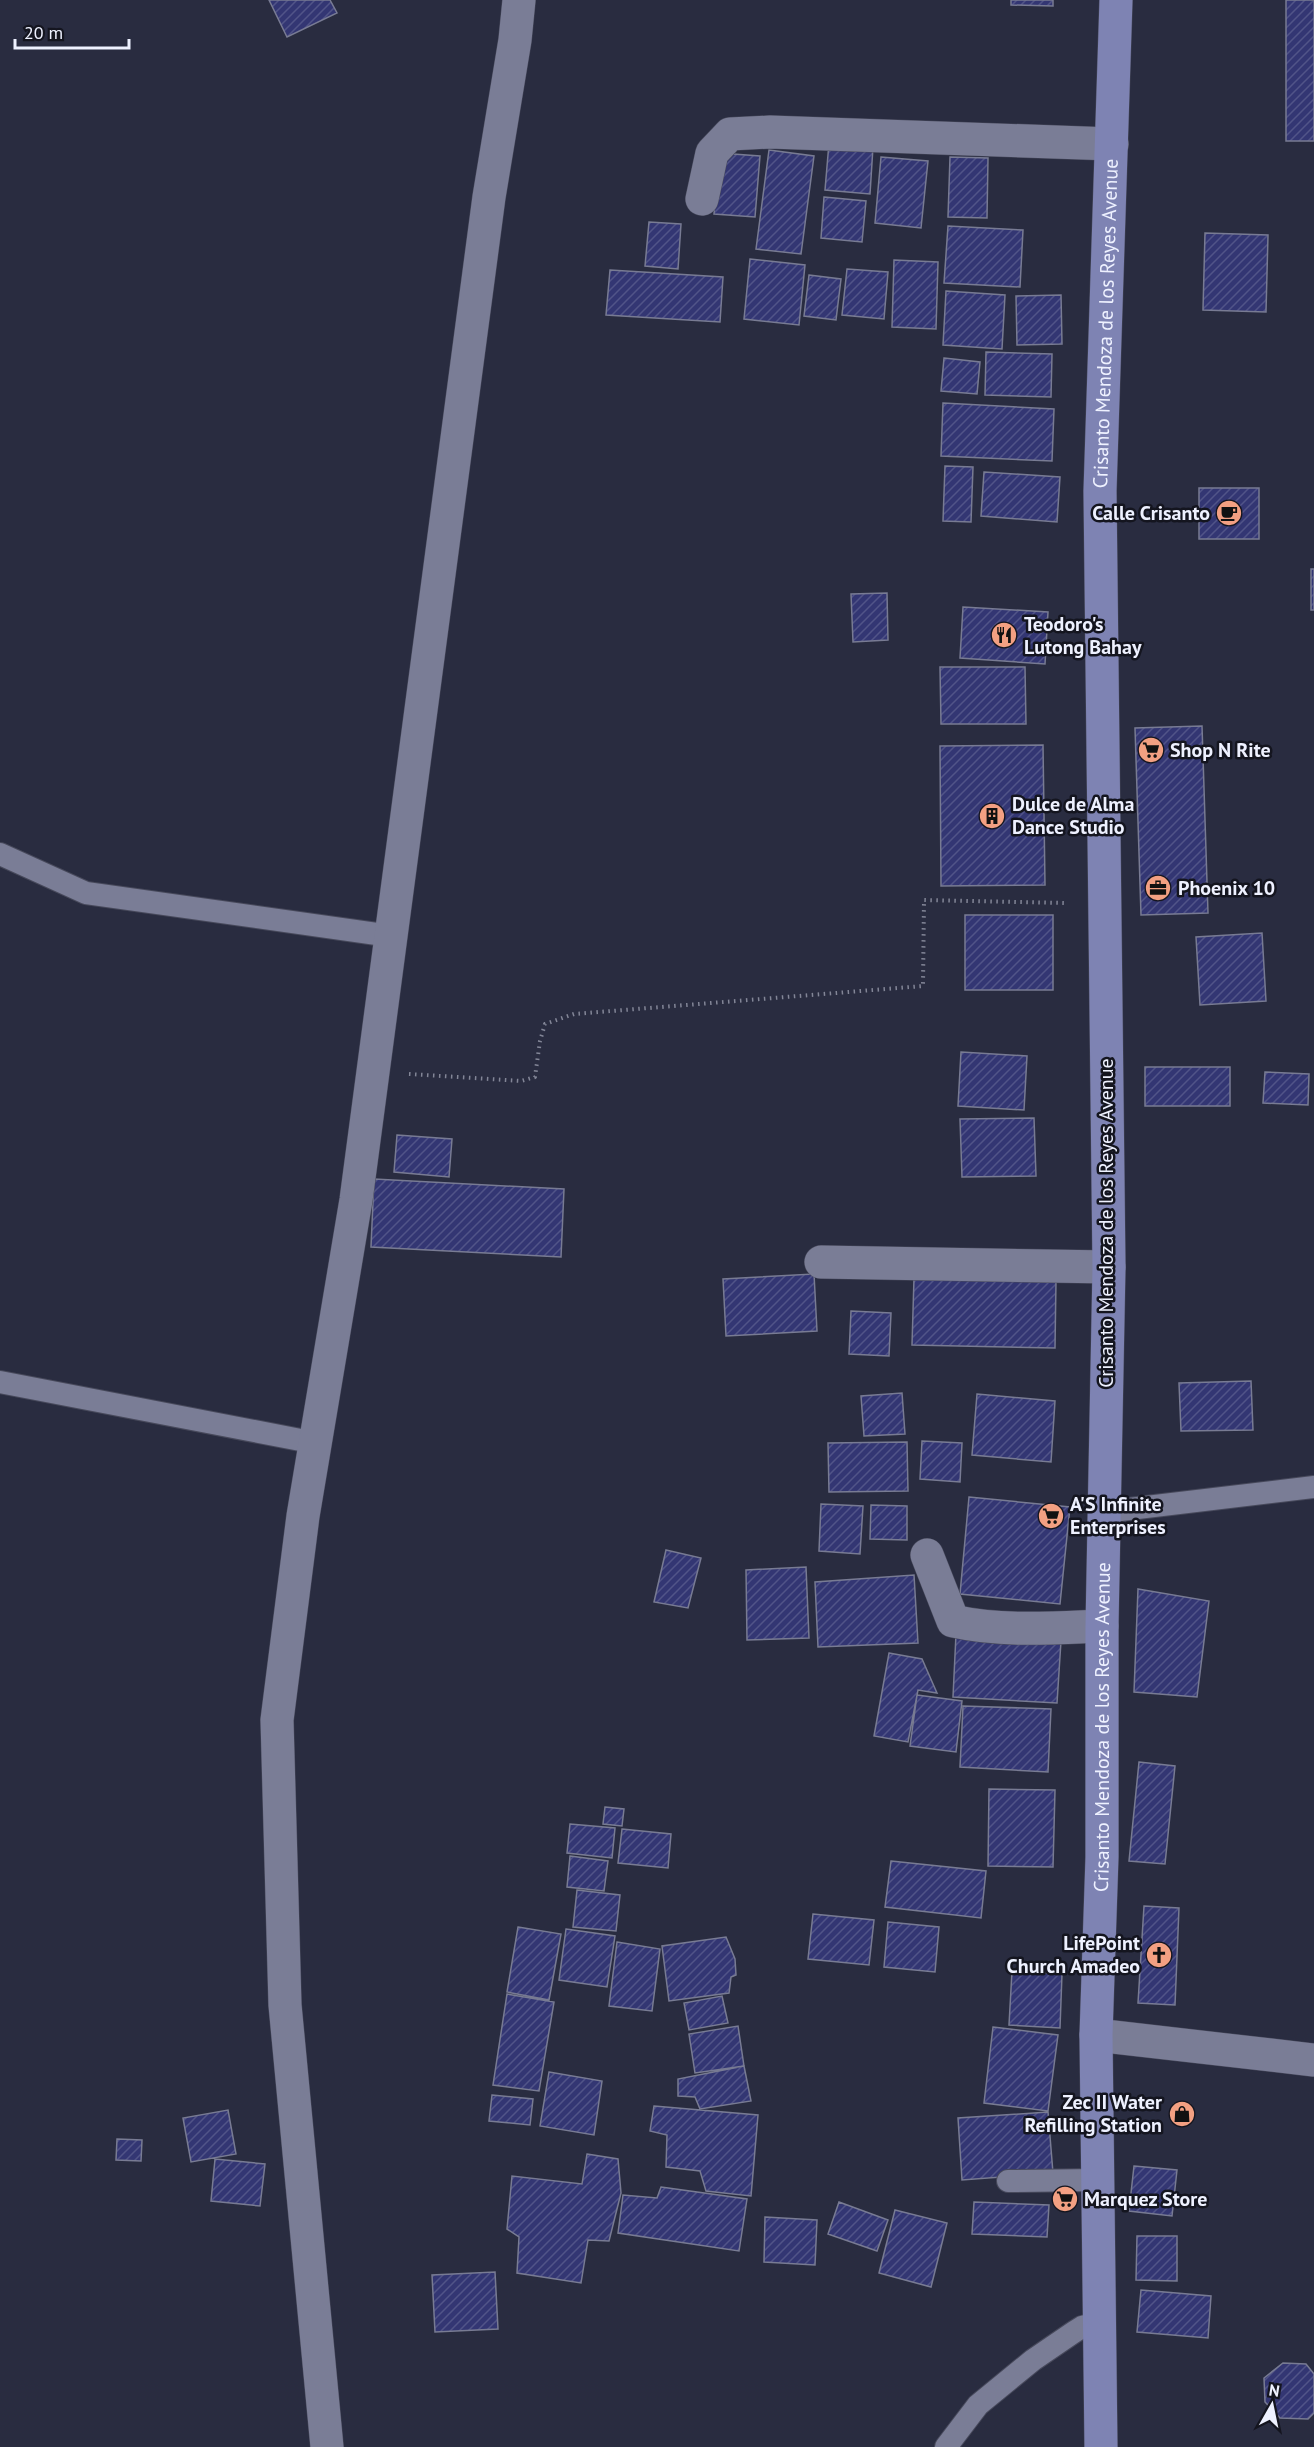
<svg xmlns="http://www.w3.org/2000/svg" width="1314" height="2447" font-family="'PT Sans',sans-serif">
<defs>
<pattern id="building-hatch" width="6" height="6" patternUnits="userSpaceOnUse" patternTransform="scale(1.5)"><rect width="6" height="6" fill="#333673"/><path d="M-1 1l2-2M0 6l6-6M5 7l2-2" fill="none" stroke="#515488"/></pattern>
</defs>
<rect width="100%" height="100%" fill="#292c40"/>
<!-- building -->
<path fill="url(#building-hatch)" stroke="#787b93" stroke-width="1.5" d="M269,0H330L337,13L287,37Z
M1011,0H1053V6L1011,5Z
M1286,0H1314V141H1286Z
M829,143L873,147L870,194L825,190Z
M769,150L814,156L801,254L756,249Z
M719,153L760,156L755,217L714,214Z
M881,157L928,161L921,228L875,223Z
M950,157L988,158L987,218L948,217Z
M824,197L866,201L862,242L821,238Z
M649,222L681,224L678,269L645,266Z
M948,226L1023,230L1020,287L944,283Z
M1205,233L1268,235L1266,312L1203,310Z
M750,259L805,265L799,325L744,319Z
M894,260L938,262L936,329L892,327Z
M847,269L888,272L884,319L842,315Z
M610,270L723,277L720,322L606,315Z
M809,275L841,279L836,320L804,316Z
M946,291L1005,295L1002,349L943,345Z
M1061,295L1062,344L1017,345L1016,296Z
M986,352L1052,354L1051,397L985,395Z
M944,358L980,362L977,394L941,391Z
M943,403L1054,409L1052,461L941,456Z
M945,466L973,467L971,522L943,521Z
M984,472L1060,477L1057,522L981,516Z
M1199,488H1259V539H1199Z
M1311,569H1314V610H1311Z
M887,593L888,640L853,642L851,594Z
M963,607L1048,612L1045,664L960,658Z
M940,667H1025L1026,724H941Z
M1202,726L1208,913L1141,915L1135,728Z
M1043,745L1045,885L941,886L940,746Z
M965,915H1053V990H965Z
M1262,933L1266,1001L1200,1005L1196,937Z
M961,1052L1027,1056L1024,1110L958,1106Z
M1145,1067H1230V1106H1145Z
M1265,1072L1309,1074L1308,1105L1263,1103Z
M1034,1118L1036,1176L962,1177L960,1119Z
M397,1135L452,1139L449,1177L394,1172Z
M374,1179L564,1189L561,1257L371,1247Z
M814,1274L817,1331L726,1336L723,1279Z
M914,1278L1056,1281L1055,1348L912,1345Z
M851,1311L891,1313L889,1356L849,1354Z
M1251,1381L1253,1430L1181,1431L1179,1383Z
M902,1393L905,1434L864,1436L861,1396Z
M977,1394L1055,1401L1051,1462L972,1455Z
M922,1441L962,1443L960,1482L920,1479Z
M907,1442L908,1491L829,1492L828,1443Z
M969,1497L1070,1507L1060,1604L960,1594Z
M821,1504L863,1506L860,1554L819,1551Z
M871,1505L907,1506V1540L870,1539Z
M666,1550L701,1558L688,1608L654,1602Z
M806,1567L809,1638L747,1640L746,1570Z
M914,1575L918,1643L818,1647L815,1582Z
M1138,1589L1209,1601L1197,1697L1134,1692Z
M956,1634L1061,1641L1057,1703L953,1697Z
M889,1653L922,1659L937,1693L918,1690L908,1742L874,1736Z
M917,1695L962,1701L956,1752L910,1746Z
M963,1706L1051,1709L1048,1772L960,1767Z
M1139,1762L1175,1766L1165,1864L1129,1861Z
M989,1789L1055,1790L1053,1867L988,1866Z
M605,1807L624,1809L622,1826L603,1824Z
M570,1824L615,1828L612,1858L567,1853Z
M622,1829L671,1834L668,1868L618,1863Z
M570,1856L608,1861L604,1891L567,1887Z
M891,1861L986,1871L981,1918L885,1907Z
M577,1890L620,1895L616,1931L573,1927Z
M1144,1906L1179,1908L1175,2005L1138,2003Z
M813,1914L874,1920L869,1965L808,1959Z
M888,1922L939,1927L935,1972L884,1967Z
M518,1927L561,1934L549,2000L507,1992Z
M566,1929L615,1936L607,1987L559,1980Z
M726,1937L735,1959L736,1975L731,1977L729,1993L669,2001L662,1946Z
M617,1942L660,1949L652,2011L609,2006Z
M1012,1971L1062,1974L1060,2028L1009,2025Z
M507,1994L554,2002L539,2091L493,2085Z
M722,1996L728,2023L689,2030L684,2003Z
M738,2026L744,2066L695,2073L689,2034Z
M993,2027L1058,2035L1048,2111L984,2103Z
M744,2066L751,2101L700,2109L695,2097L678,2096V2079Z
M549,2072L602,2081L594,2135L540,2126Z
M492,2095L533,2099L530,2125L489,2121Z
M654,2106L758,2115L751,2196L706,2191L700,2171L666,2167L667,2135L650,2131Z
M228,2110L236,2154L191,2162L183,2118Z
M1048,2112L1053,2173L962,2180L958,2118Z
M117,2139L142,2140L141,2161L116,2160Z
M587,2154L618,2159L621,2193L609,2241L588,2240L581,2283L517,2273L519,2237L507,2229L512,2176L582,2184Z
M215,2159L265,2164L260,2206L211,2201Z
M1134,2166L1177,2170L1172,2216L1129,2211Z
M661,2187L747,2199L739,2251L618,2233L623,2195L657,2198Z
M839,2202L888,2220L877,2251L828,2234Z
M974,2202L1049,2205L1047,2237L972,2234Z
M895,2210L947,2223L931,2287L879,2273Z
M765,2217L817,2220L815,2265L764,2262Z
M1137,2236H1177V2281L1136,2280Z
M495,2272L498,2329L435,2332L432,2275Z
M1141,2290L1211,2296L1208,2338L1137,2332Z
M1283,2363L1306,2364L1314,2374V2413L1308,2419L1280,2418L1265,2402L1264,2378Z"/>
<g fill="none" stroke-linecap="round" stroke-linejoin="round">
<!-- lane casing -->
<g stroke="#47495b" stroke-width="24">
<path id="lane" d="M0,854L86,893L391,936
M0,1382L316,1443
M1104,1512L1314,1487
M1008,2181L1098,2180
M946,2447L978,2405L1033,2360L1074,2332L1082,2327L1101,2322"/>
</g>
<!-- street casing -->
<g stroke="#47495b" stroke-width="34">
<path id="street" d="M702,199L712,153L730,134L770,132L1112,144
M821,1262L1109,1267
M927,1555L953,1621C1002,1632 1052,1628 1102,1626
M1096,2035L1314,2060
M327,2447L285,2005L277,1720L303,1516L356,1200L489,197L515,40L519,0"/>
</g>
<!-- secondary casing -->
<g stroke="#47495b" stroke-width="34">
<g id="secondary">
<path id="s1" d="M1101,2447L1096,2035L1102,1857V1626L1109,1267L1100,491L1116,0"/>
</g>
</g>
<!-- path -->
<path stroke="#838697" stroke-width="4" stroke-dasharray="1.5 4.5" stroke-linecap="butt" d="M409,1074L521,1081L535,1077L540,1041L545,1024L574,1014L923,986L924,900L1068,903"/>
<!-- lane -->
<use href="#lane" stroke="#7a7d96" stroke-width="22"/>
<!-- street -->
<use href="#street" stroke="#7a7d96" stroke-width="33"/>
<!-- secondary -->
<use href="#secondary" stroke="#7e83b3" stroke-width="33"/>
</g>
<!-- icons -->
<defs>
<g id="cafe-disc" transform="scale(1.35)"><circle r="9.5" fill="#f3a082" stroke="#14151f"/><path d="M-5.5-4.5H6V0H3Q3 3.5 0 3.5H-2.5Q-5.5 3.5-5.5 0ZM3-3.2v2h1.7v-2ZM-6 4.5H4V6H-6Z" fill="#111"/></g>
<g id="restaurant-disc" transform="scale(1.35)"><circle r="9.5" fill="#f3a082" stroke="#14151f"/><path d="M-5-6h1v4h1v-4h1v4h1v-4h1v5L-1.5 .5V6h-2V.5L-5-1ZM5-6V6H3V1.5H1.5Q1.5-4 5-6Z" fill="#111"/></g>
<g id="supermarket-disc" transform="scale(1.35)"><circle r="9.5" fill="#f3a082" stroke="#14151f"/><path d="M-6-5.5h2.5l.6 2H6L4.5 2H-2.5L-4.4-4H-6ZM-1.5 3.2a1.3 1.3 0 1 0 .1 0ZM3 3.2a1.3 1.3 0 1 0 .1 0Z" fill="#111"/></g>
<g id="building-disc" transform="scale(1.35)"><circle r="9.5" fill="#f3a082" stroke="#14151f"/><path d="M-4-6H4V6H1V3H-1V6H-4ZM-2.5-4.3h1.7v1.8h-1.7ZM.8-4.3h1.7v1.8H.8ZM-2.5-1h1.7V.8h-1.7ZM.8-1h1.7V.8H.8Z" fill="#111"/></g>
<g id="office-disc" transform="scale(1.35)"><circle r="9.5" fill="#f3a082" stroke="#14151f"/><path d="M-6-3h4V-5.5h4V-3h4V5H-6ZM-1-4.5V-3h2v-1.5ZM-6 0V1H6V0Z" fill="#111"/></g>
<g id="church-disc" transform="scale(1.35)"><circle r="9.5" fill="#f3a082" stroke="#14151f"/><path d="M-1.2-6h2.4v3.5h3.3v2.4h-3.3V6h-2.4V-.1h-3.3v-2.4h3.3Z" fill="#111"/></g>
<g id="shop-disc" transform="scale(1.35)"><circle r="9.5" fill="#f3a082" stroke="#14151f"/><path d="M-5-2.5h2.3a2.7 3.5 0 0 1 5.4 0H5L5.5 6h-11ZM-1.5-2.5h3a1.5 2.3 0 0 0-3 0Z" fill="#111"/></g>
</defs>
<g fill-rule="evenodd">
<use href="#cafe-disc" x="1229" y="513"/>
<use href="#restaurant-disc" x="1004" y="635"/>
<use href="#supermarket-disc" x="1151" y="750"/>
<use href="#building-disc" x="992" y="816"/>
<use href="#office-disc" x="1158" y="888"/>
<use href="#supermarket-disc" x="1051" y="1516"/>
<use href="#church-disc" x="1159" y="1955"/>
<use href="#shop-disc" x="1182" y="2114"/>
<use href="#supermarket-disc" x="1065" y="2199"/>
</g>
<g text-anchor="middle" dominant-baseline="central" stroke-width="5" stroke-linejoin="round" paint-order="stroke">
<!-- street labels -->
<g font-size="20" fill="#eef1ff" stroke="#14151f">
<text stroke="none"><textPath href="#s1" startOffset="2124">Crisanto Mendoza de los Reyes Avenue</textPath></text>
<text transform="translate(1106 1223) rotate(-90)">Crisanto Mendoza de los Reyes Avenue</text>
<text stroke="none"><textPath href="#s1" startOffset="720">Crisanto Mendoza de los Reyes Avenue</textPath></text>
</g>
<!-- poi labels -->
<g font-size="20" font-weight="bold" fill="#eef1ff" stroke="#14151f" text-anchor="start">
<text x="1210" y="513" text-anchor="end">Calle Crisanto</text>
<text x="1024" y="624">Teodoro's<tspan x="1024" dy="23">Lutong Bahay</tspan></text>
<text x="1170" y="750">Shop N Rite</text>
<text x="1012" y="804">Dulce de Alma<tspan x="1012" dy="23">Dance Studio</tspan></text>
<text x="1178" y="888">Phoenix 10</text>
<text x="1070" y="1504">A'S Infinite<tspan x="1070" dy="23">Enterprises</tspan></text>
<text x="1140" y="1943" text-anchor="end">LifePoint<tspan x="1140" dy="23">Church Amadeo</tspan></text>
<text x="1162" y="2102" text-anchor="end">Zec II Water<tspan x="1162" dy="23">Refilling Station</tspan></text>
<text x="1084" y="2199">Marquez Store</text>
</g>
</g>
<!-- north arrow -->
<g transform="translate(1272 2405) rotate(9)" stroke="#14151f" stroke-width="4.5" paint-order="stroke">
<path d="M0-4.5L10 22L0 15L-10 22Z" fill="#eef1ff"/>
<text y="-9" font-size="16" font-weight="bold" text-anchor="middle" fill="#eef1ff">N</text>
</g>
<!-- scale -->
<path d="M15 39v9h114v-9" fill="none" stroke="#eef1ff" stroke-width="3"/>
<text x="24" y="39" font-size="18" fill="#eef1ff" stroke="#14151f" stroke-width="4.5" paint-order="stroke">20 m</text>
</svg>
